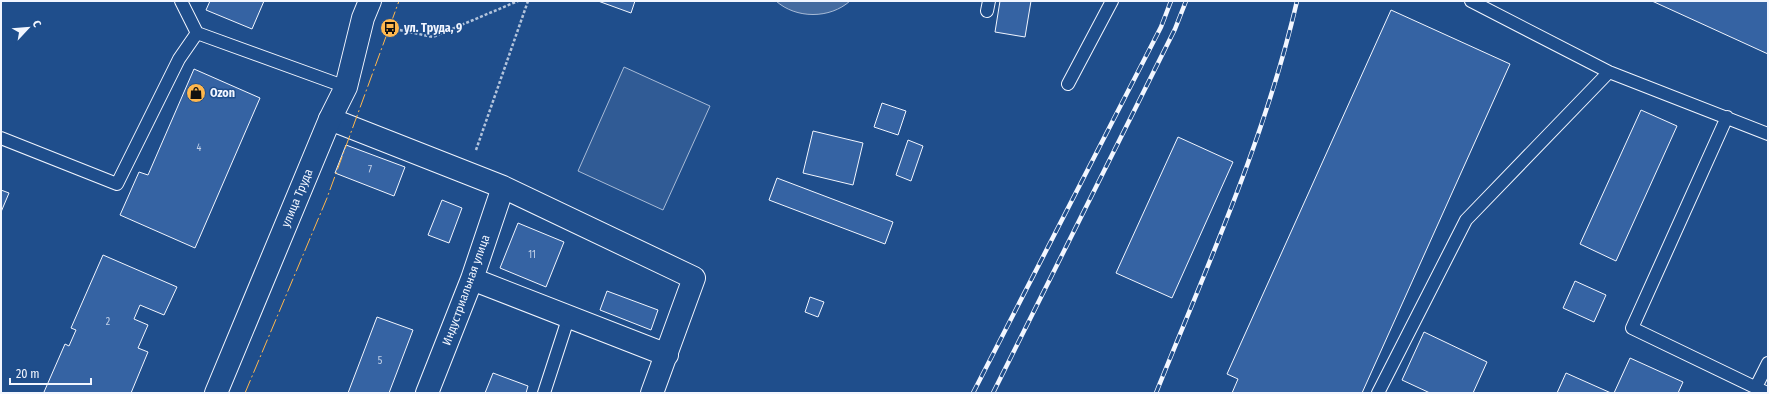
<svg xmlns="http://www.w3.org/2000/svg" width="1769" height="394" font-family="'Fira Sans Condensed',sans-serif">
<rect width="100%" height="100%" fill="#1f4e8c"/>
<!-- built -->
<path fill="#305b95" stroke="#a8bbd7" d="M624,67L710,106L663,210L578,171Z"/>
<!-- water -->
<path fill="#446ba0" stroke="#a8bbd7" d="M776,1H850C830,19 796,19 776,1Z"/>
<!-- building -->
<path fill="#3563a3" stroke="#f2f6ff" d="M210,1H264L252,29L206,10Z
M598,1H635L631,13Z
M1000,1H1031L1025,37L995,32Z
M1652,1H1768V54Z
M1391,10L1510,64L1362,393H1232L1238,379L1227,374Z
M194,69L260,98L195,248L120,215L139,172L148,175Z
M882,103L906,111L898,135L874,127Z
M1641,110L1677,126L1616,261L1580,244Z
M813,131L863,143L853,185L803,173Z
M1178,137L1233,162L1172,298L1116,273Z
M908,140L923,146L911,181L896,175Z
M346,145L405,167L394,196L335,173Z
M777,178L893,222L885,244L769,200Z
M1,190L9,193L1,212Z
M442,200L462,208L449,243L428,235Z
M518,223L564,242L546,287L500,268Z
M103,255L177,287L164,315L140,305L134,319L148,325L138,348L148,352L131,393H47L44,392L65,344L69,346L76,330L71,328Z
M1575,281L1606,295L1594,322L1563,308Z
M607,291L658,310L651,330L600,310Z
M810,297L824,302L818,317L805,312Z
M377,317L413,330L389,393H348Z
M1424,332L1487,362L1473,393H1430L1402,380Z
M1630,358L1683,382L1678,393H1614Z
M493,373L528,386L526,393H485Z
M1566,373L1611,393H1557Z"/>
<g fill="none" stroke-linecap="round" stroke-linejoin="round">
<!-- service casing -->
<g stroke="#f2f6ff" stroke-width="14">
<path id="service" d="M181,1L197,33
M1471,1L1609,72L1768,134
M987,11L989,1
M1068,84L1112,1
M1727,117L1632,328L1767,393
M1,138L117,184L179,59L197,33L346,87
M1756,387L1768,363
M544,393L569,316
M1378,393L1466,220L1609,72"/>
</g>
<!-- minor casing -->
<g stroke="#f2f6ff" stroke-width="24">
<path id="minor" d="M330,119L503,187L694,278L652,393
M472,279L667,355
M427,393L472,279L503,187"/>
</g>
<!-- tertiary casing -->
<g stroke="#f2f6ff" stroke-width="24">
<path id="tertiary" d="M216,393L330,119L346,87L363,18L370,1"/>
</g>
<!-- path -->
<path stroke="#b3c4dc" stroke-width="2.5" stroke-dasharray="3 2" stroke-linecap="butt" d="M390,28L433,37L518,1
M476,150L528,1"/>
<!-- service -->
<use href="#service" stroke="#1f4e8c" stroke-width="12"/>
<!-- minor -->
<use href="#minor" stroke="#1f4e8c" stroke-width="22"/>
<!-- tertiary -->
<use href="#tertiary" stroke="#1f4e8c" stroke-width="22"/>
<!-- rail casing -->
<g stroke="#f2f6ff" stroke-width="4.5">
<path id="rail" d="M973,393L1161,27L1171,1
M993,393L1175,29L1186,1
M1156,393C1208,264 1266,136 1297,1"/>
</g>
<!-- rail -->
<use href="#rail" stroke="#1f4e8c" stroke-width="3" stroke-dasharray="9" stroke-linecap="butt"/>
<!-- power -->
<path stroke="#ffb74d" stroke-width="1" stroke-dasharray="14 3 2 3" stroke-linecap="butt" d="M245,393L327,198L399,1"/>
</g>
<!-- icons -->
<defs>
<g id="bus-disc" transform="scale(1)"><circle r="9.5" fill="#ffb74d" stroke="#1f4e8c"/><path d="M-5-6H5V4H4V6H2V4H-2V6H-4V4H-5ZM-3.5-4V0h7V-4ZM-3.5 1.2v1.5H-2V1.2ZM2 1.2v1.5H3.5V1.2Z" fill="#111"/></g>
<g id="shop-disc" transform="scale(1)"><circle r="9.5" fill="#ffb74d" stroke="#1f4e8c"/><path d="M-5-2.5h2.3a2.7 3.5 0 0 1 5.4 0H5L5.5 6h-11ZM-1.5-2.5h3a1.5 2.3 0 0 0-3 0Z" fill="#111"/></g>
</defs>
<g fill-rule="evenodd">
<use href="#bus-disc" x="390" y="28"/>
<use href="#shop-disc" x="196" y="93"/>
</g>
<g text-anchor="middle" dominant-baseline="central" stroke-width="3" stroke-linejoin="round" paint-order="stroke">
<!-- number labels -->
<g font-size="10" fill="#c3d1e8">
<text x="199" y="148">4</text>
<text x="370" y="170">7</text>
<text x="532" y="255">11</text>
<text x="108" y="322">2</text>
<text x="380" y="361">5</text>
</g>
<!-- poi labels -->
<g font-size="12" font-weight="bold" fill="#f2f6ff" stroke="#1f4e8c" text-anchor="start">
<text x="404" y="28">ул. Труда, 9</text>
<text x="210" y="93">Ozon</text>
</g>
<!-- street labels -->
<g font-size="12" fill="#f2f6ff" stroke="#1f4e8c">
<text transform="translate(297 198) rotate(-67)">улица Труда</text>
<text transform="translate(466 290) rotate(-70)">Индустриальная улица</text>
</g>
</g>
<!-- border -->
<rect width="1769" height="394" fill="none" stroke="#f2f6ff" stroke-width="4"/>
<!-- north arrow -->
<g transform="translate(28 28) rotate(64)" stroke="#1f4e8c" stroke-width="3" paint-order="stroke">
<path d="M0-3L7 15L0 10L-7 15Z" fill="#f2f6ff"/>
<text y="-6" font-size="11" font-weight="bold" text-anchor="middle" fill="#f2f6ff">С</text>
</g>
<!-- scale -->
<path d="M10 378v6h81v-6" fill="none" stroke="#f2f6ff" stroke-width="2"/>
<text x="16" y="378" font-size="12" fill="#f2f6ff" stroke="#1f4e8c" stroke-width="3" paint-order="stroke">20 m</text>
</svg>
